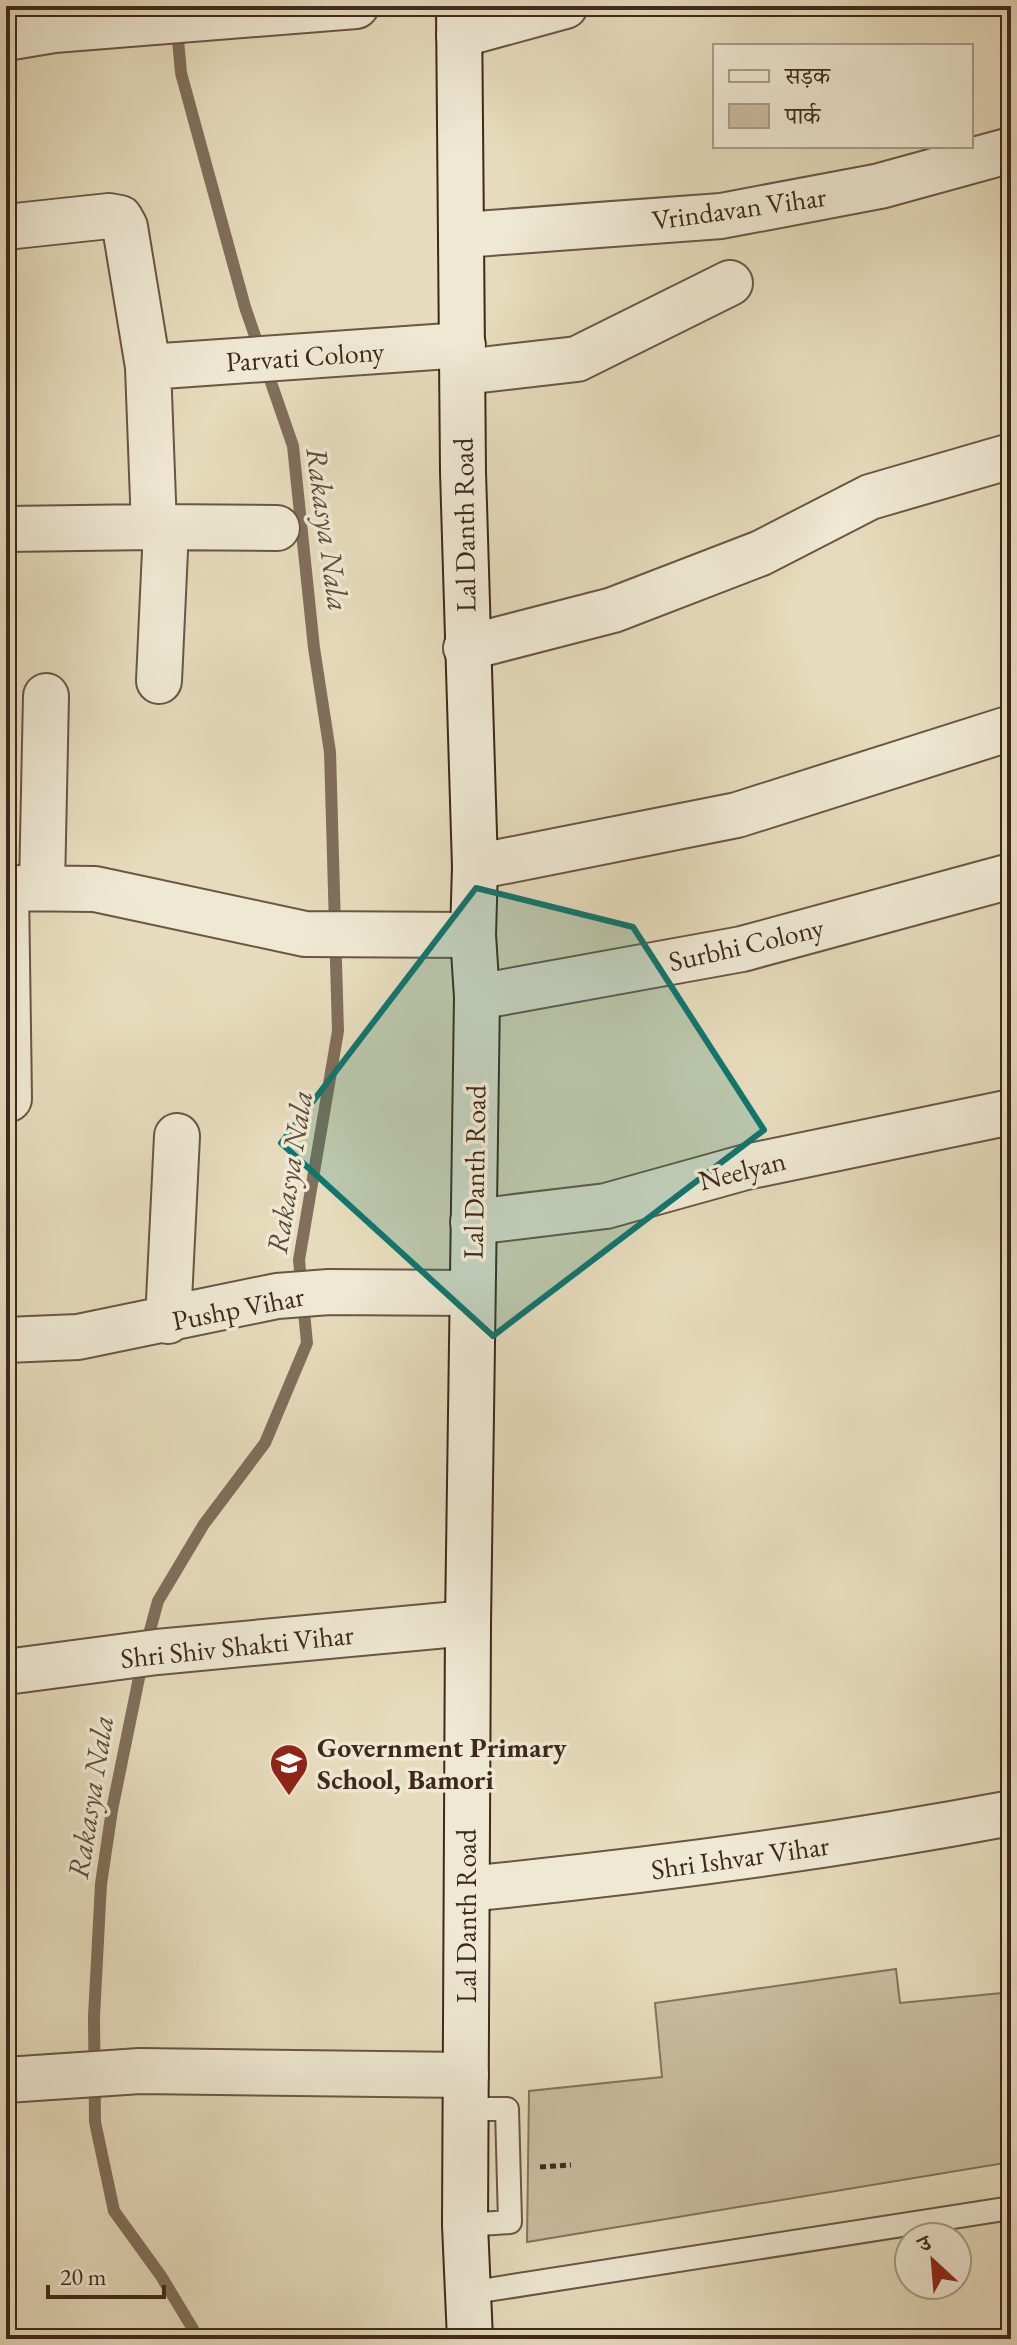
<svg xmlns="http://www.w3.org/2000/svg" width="1017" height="2345" font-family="'EB Garamond','Noto Serif Devanagari',serif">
<rect width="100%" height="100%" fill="#e6dbbc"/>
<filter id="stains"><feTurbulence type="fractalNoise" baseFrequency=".0025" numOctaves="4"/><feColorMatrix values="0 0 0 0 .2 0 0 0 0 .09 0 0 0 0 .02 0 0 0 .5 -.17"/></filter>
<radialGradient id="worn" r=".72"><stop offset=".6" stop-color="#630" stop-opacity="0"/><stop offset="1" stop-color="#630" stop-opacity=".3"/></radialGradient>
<!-- green -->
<path fill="#cabda1" stroke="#84735e" stroke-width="2" d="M896,1969L900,2003L1002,1993L1011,1982V2162L527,2242L529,2091L662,2077L655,2003Z"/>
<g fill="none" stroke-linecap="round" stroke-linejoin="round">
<!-- stream -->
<path stroke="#816f5b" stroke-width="12" d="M146,1645L158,1601L204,1524L265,1443L307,1343L299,1260L338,1031L330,752L314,648L293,446L245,307L181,73L177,29
M142,1663L112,1810L101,1884L94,2016L95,2122L114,2211L161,2276L199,2339"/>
<!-- lane casing -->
<g stroke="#695643" stroke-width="26">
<path id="lane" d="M465,2225L510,2222L507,2109H466
M468,2293L1011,2208"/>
</g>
<!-- street casing -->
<g stroke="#695643" stroke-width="48">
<path id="street" d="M459,35L565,6
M6,38L54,30L356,6
M6,227L109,216L120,218L125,227L148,367L154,527L6,529
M463,235L721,216L880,186L1011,150
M148,367L463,345
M464,372L577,359L730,283
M154,527L277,528
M466,648L613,610L761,553L870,497L1011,456
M159,681L166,529
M475,867L737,815L1011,728
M42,887L46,696
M6,888L95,889L305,934L473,935
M6,888L9,1099
M477,997L742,949L1011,876
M473,1222L606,1206L746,1167L1011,1112
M168,1321L177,1136
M6,1340L78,1337L277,1296L329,1292L471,1293
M6,1672L157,1652L468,1623
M467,1889C649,1871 831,1847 1011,1813
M6,2080L140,2071L466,2075"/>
</g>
<!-- secondary casing -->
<g stroke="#3f291b" stroke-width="48">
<path id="secondary" d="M459,6L463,472L475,867L473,935L477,997L468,1623L465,2225L470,2339"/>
</g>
<!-- path -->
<path stroke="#3f291b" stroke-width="5" stroke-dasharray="6 4" stroke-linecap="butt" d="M540,2167L571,2165"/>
<!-- lane -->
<use href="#lane" stroke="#efe8d3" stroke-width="22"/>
<!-- street -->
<use href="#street" stroke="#efe8d3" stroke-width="44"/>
<!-- secondary -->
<use href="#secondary" stroke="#efe8d3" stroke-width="44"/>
</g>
<!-- marked area -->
<path fill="#0f766e" fill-opacity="0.2" stroke="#0f766e" stroke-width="6" stroke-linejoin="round" d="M476,888L633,927L764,1130L493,1336L281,1143Z"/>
<!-- icons -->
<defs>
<g id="school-pin" transform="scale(2)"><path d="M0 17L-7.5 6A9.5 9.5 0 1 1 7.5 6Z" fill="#8f2418" stroke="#efe8d3"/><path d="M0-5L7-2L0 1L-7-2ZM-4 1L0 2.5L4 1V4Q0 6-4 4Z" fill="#fff"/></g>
</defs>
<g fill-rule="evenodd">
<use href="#school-pin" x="289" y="1763"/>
</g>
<g text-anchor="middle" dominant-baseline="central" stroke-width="7" stroke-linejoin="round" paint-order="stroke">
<!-- street labels -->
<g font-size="28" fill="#3f291b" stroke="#efe8d3">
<text transform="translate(739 208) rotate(-8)">Vrindavan Vihar</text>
<text transform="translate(305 356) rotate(-4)">Parvati Colony</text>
<text transform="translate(464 525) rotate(-91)">Lal Danth Road</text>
<text transform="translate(746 944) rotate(-13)">Surbhi Colony</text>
<text transform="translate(742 1170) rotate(-14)">Neelyan</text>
<text transform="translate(474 1172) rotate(-89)">Lal Danth Road</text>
<text transform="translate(238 1308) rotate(-11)">Pushp Vihar</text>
<text transform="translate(237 1646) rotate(-6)">Shri Shiv Shakti Vihar</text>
<text transform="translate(740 1857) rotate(-8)">Shri Ishvar Vihar</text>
<text transform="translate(466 1916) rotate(-90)">Lal Danth Road</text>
</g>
<!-- poi labels -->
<g font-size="28" font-weight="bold" fill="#3f291b" stroke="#efe8d3" text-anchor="start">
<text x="317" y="1747">Government Primary<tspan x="317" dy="32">School, Bamori</tspan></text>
</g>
<!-- water labels -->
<g font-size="30" font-style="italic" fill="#604c3b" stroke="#efe8d3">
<text transform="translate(328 529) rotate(82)">Rakasya Nala</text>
<text transform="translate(289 1172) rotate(-81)">Rakasya Nala</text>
<text transform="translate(90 1797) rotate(-81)">Rakasya Nala</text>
</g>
</g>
<!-- margin -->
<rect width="1017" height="2345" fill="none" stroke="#e6dbbc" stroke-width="32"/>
<rect x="8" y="8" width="1001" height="2329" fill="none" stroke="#3f291b" stroke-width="4"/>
<rect x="16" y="16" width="985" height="2313" fill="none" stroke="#3f291b" stroke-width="2"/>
<!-- legend -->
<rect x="713" y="44" width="260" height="104" fill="#efe8d3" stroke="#a99c89" stroke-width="2"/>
<rect x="729" y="70" width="40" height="12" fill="#efe8d3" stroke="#a99c89" stroke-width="2"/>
<text x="785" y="84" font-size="24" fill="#3f291b">सड़क</text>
<rect x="729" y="104" width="40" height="24" fill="#cabda1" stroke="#a99c89" stroke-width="2"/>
<text x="785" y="124" font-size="24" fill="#3f291b">पार्क</text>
<!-- north arrow -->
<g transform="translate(933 2261) rotate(334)"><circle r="38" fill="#efe8d3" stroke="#a99c89" stroke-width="2"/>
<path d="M0-6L14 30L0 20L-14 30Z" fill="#8f2418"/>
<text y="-12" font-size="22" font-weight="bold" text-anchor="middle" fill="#3f291b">उ</text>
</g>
<!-- scale -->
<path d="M48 2285v12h116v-12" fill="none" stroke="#3f291b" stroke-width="4"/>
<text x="60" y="2285" font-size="24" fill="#3f291b" stroke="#efe8d3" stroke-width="6" paint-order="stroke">20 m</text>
<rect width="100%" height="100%" filter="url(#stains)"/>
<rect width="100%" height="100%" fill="url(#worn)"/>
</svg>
